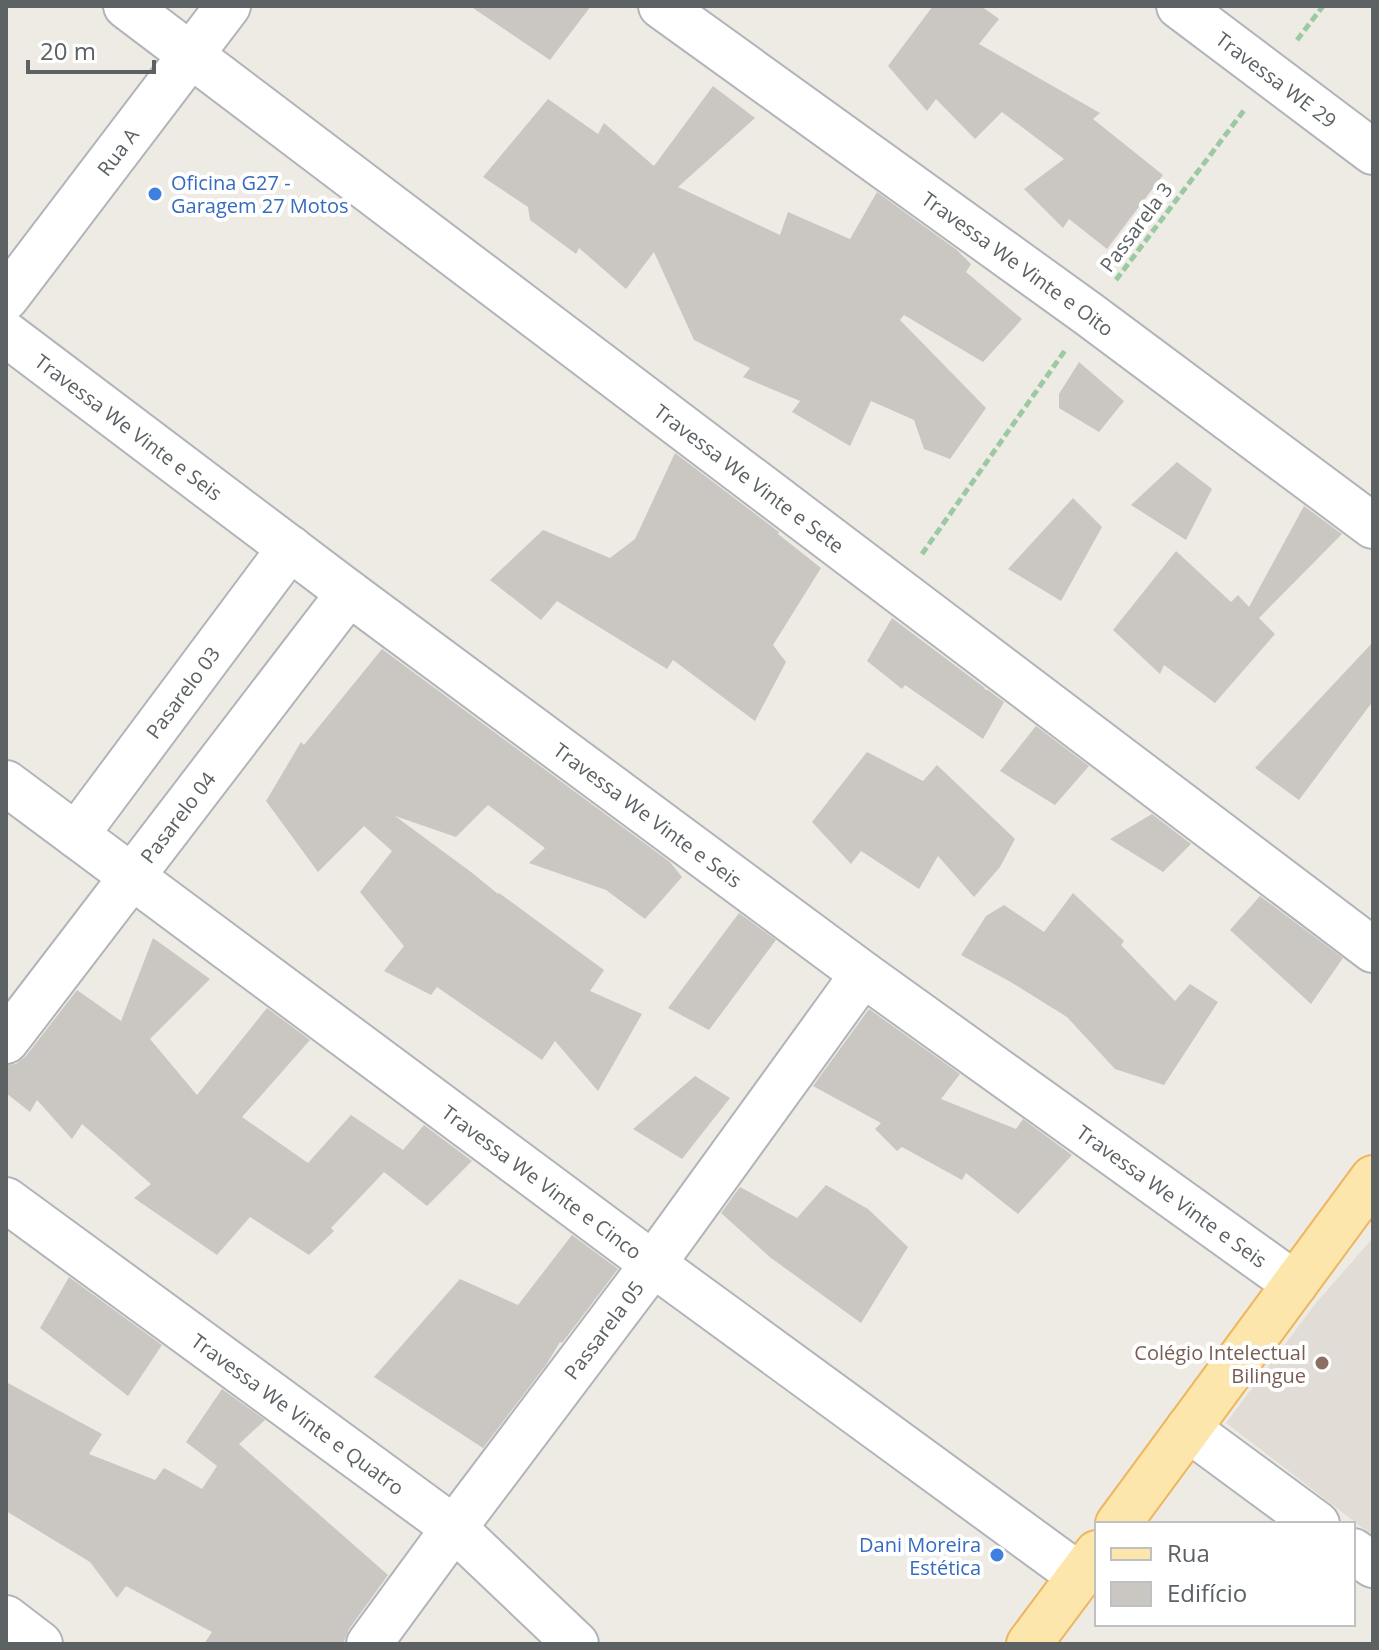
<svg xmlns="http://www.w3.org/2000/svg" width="1379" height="1650" font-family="'Open Sans',sans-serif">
<rect width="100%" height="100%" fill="#eeebe4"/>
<!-- education -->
<path fill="#e1dcd5" d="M1373,1238V1536L1226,1423L1316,1303Z"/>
<!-- building -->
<path fill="#cac6c1" d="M470,6H591L550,60Z
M933,6H981L999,19L979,44L1100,113L1093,119L1163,175L1107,249L1069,219L1063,228L1024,189L1064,159L1002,112L975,139L936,99L927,111L888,66Z
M713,86L755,118L678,187L780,235L788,212L850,239L877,192L957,250L971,264L966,272L1022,319L983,362L904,315L900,320L986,408L950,459L924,449L914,420L871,401L850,446L792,412L800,401L743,377L750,368L694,340L654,252L626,289L579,248L576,254L530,220L528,207L483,177L548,99L598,134L604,123L654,166Z
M1079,362L1124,401L1099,432L1059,408V394Z
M675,453L779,532L778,534L821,568L773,645L786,662L755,721L673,660L667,669L557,601L541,620L490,580L543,530L610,558L635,539Z
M1177,462L1212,489L1186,540L1131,505Z
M1073,498L1102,527L1061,601L1008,569Z
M1304,506L1342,534L1259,618L1275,634L1215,703L1164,665L1160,674L1113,630L1176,551L1231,602L1238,595L1249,607Z
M892,618L985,688L984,689L988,690L1004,702L983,739L905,685L902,689L867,661Z
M1373,642V701L1299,800L1255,768Z
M382,649L670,862L682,877L645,919L606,890L529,863L545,848L488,805L456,837L395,816L471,872L498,894L499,893L604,970L590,991L642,1014L598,1091L555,1041L542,1060L437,987L431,995L384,971L404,946L360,892L392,851L364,826L318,872L266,801L301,742L304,745Z
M1036,726L1089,766L1055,805L1000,771Z
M867,752L923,781L937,765L1015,839L1000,867L974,897L938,856L919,889L861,851L851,864L812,822Z
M1152,814L1191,844L1163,872L1110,839Z
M1073,893L1124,941L1121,945L1175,1001L1190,984L1218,1002L1164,1085L1115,1069L1067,1017L1009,981L961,955L986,916L1004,905L1044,932Z
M1260,896L1343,958L1311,1004L1230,930Z
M739,913L776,940L709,1030L668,1008Z
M153,938L210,979L150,1039L197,1095L267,1008L310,1040L242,1117L308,1163L351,1115L403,1150L424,1125L472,1161L427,1206L384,1172L331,1228L334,1231L309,1255L250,1217L217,1255L134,1198L151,1184L82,1124L72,1139L37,1100L30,1112L6,1093V1065L16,1064L26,1056L77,990L121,1021Z
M869,1009L960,1074L941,1099L1016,1129L1023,1119L1072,1155L1018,1214L966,1173L962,1180L902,1147L897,1151L875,1129L881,1123L813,1086Z
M695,1076L730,1098L682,1159L633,1129Z
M826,1185L868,1209L908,1247L861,1323L771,1258L721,1213L740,1187L797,1218Z
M572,1235L618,1269L562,1343L560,1342L546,1365L483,1448L374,1377L460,1279L518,1305Z
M69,1277L162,1345L128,1396L40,1328Z
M6,1382L102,1434L89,1454L155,1480L164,1468L202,1489L217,1466L186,1442L222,1389L265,1420L239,1444L388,1575L349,1629L343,1644H204L212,1632L126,1586L117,1598L90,1562L6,1511Z"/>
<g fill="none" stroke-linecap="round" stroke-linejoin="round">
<!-- minor casing -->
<g stroke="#b1b5b9" stroke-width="48">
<g id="minor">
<path id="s1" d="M126,6L1373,950"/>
<path id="s2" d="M661,6L1090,315L1373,526"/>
<path id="s3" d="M1179,6L1373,152"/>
<path id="s4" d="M6,298L228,6"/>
<path id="s5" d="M6,334L349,593L863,974L1295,1284"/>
<path id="s6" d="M6,783L653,1264L1080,1576"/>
<path id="s7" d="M76,835L290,548"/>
<path id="s8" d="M6,1041L349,593"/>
<path id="s9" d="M6,1200L454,1528L576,1644"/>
<path d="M1188,1429L1317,1524"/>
<path d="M1353,1551L1373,1565"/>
<path d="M6,1618L40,1644"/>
<path id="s10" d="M369,1644L454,1528L653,1264L863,974"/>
</g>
</g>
<!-- major casing -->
<g stroke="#edb65e" stroke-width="48">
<path id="major" d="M1118,1524L1373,1178
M1029,1644L1097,1553"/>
</g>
<!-- path -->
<path stroke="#9cc9a3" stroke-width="5" stroke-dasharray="8 4" stroke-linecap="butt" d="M1297,40L1323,6
M1116,280L1245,109
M922,554L1066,349"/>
<!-- minor -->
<use href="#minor" stroke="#fff" stroke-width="44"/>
<!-- major -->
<use href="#major" stroke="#fde6ab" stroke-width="44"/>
</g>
<!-- markers -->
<g fill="#3f7fe0" stroke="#fff" stroke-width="3">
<circle cx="155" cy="194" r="8"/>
<circle cx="997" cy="1555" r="8"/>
</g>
<circle fill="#8d6e63" stroke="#fff" stroke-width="3" cx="1322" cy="1363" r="8"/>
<g text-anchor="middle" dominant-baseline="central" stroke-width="8" stroke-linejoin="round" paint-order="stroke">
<!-- street labels -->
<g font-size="20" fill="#5c6164" stroke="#fff">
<text stroke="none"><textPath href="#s3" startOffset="122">Travessa WE 29</textPath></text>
<text stroke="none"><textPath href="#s4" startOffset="184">Rua A</textPath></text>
<text transform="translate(1136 227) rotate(-53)">Passarela 3</text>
<text stroke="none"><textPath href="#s2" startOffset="440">Travessa We Vinte e Oito</textPath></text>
<text stroke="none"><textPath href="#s5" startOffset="154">Travessa We Vinte e Seis</textPath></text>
<text stroke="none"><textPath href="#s1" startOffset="782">Travessa We Vinte e Sete</textPath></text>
<text stroke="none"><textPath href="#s7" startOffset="178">Pasarelo 03</textPath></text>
<text stroke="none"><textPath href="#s5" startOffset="802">Travessa We Vinte e Seis</textPath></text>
<text stroke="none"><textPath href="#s8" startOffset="282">Pasarelo 04</textPath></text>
<text stroke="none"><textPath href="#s6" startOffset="668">Travessa We Vinte e Cinco</textPath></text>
<text stroke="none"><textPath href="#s5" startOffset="1450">Travessa We Vinte e Seis</textPath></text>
<text stroke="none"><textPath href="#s10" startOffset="392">Passarela 05</textPath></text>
<text stroke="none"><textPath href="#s9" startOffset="362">Travessa We Vinte e Quatro</textPath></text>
</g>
<!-- shop labels -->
<g font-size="20" fill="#366cbe" stroke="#fff" text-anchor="start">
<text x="171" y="182">Oficina G27 -<tspan x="171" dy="23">Garagem 27 Motos</tspan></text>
<text x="981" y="1544" text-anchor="end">Dani Moreira<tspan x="981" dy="23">Estética</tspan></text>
</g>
<!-- education labels -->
<g font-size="20" fill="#785e54" stroke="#fff" text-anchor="end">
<text x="1306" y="1352">Colégio Intelectual<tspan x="1306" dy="23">Bilingue</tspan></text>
</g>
</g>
<!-- border -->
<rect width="1379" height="1650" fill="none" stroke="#5c6164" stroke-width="16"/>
<!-- legend -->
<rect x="1095" y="1522" width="260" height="104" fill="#ffffff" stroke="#bec0c1" stroke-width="2"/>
<rect x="1111" y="1548" width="40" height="12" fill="#fde6ab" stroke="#bec0c1" stroke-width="2"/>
<text x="1167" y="1562" font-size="24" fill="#5c6164">Rua</text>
<rect x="1111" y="1582" width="40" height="24" fill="#cac6c1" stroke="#bec0c1" stroke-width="2"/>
<text x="1167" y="1602" font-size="24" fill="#5c6164">Edifício</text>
<!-- scale -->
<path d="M28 60v12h126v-12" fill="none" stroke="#5c6164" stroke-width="4"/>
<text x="40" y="60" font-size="24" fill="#5c6164" stroke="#ffffff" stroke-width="6" paint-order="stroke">20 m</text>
</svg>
